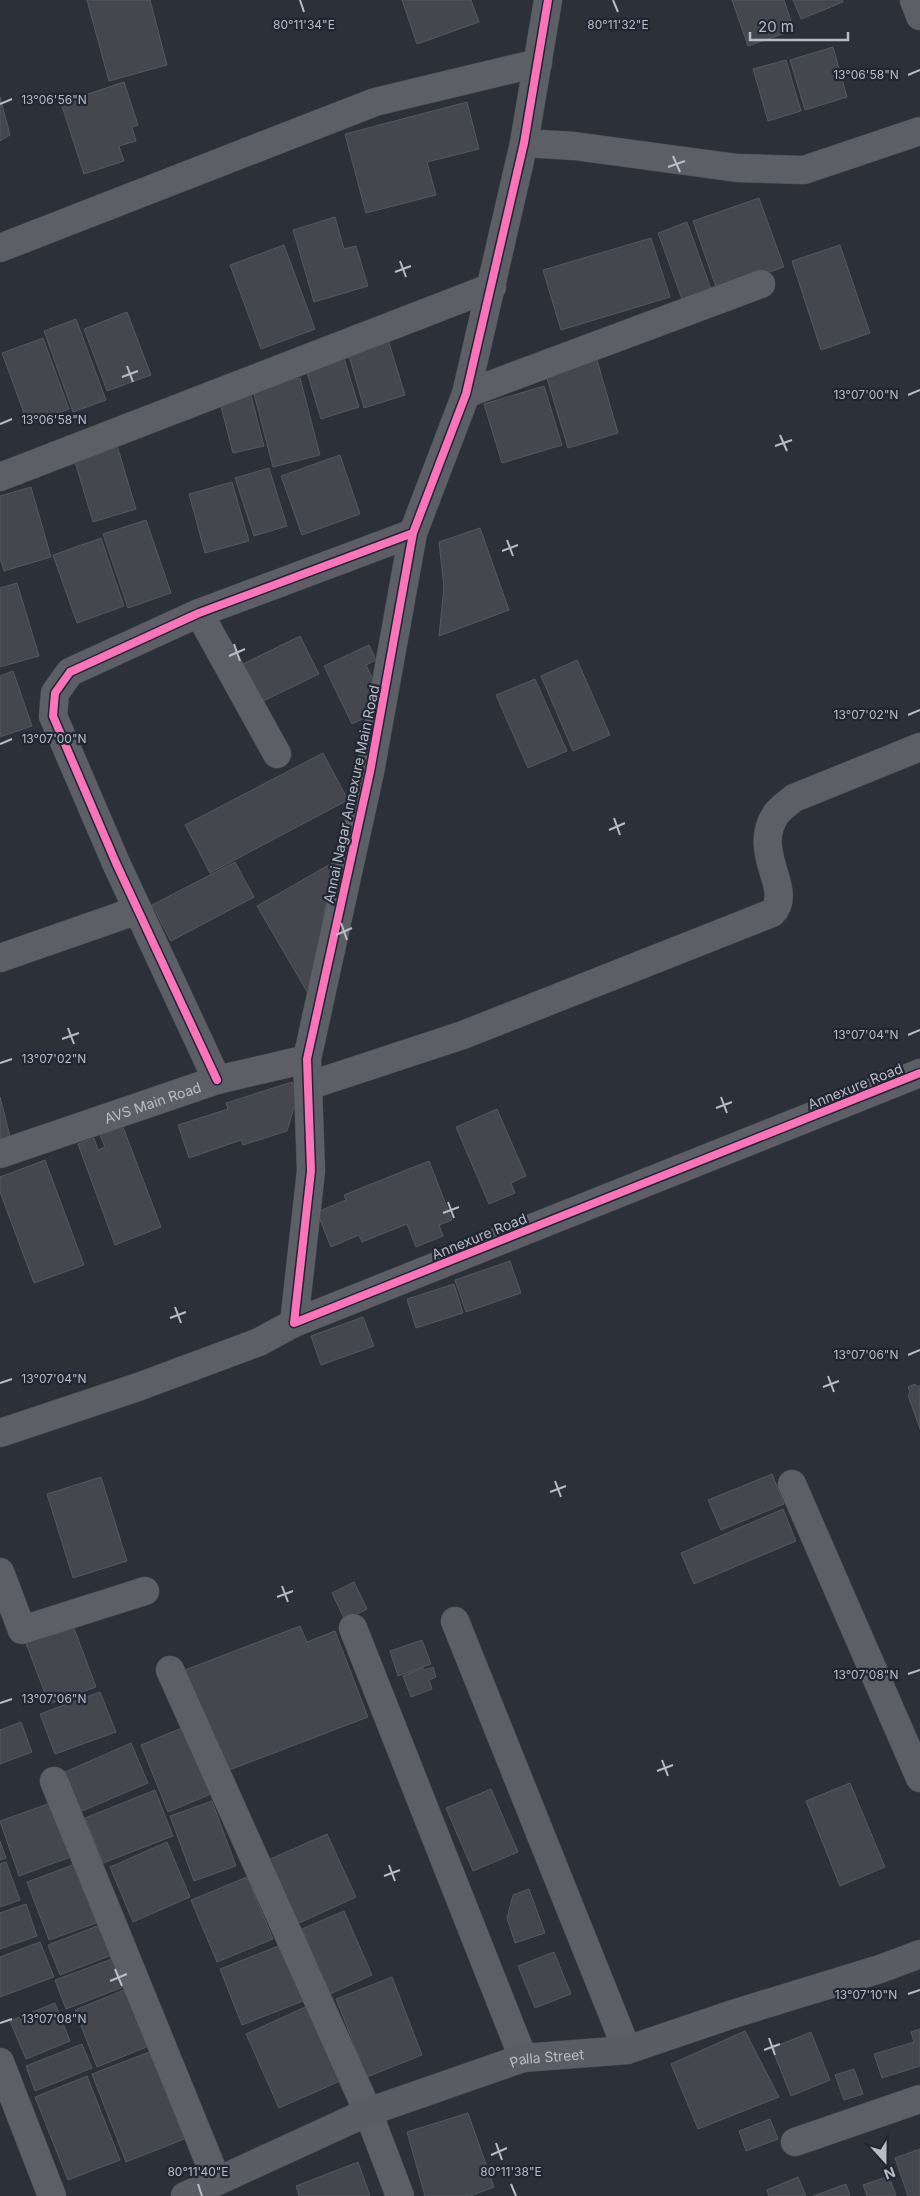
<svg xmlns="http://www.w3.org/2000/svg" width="920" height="2196" font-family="Inter,sans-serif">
<rect width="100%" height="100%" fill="#2c3038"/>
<!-- building -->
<path fill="#44484e" stroke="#54585f" d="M87,0H150L167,65L109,81Z
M402,0H471L479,22L417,44Z
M732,0H784L794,30L748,46Z
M793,0H842L843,2L801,19Z
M833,47L847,97L805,110L790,60Z
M786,60L801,111L768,121L753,69Z
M124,82L138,125L132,127L136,141L119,146L124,161L84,174L61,103Z
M0,97L10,135L0,141Z
M467,102L479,149L427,162L436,195L366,213L345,134Z
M759,198L784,267L717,290L693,221Z
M335,217L344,249L356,246L368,286L314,302L293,230Z
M687,222L711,289L682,299L658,233Z
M651,238L670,297L561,330L543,270Z
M284,245L315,329L261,349L230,265Z
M840,245L870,333L821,350L792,261Z
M127,312L151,375L107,391L84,329Z
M76,319L106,400L73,412L44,331Z
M386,333L405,395L364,408L346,345Z
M43,338L69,409L28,424L2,353Z
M343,355L359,407L321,419L305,366Z
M597,360L618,433L568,448L546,375Z
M300,378L320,455L273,467L253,390Z
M544,386L562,445L502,463L484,404Z
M251,395L264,446L233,453L220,403Z
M116,442L136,509L93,522L73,455Z
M340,455L360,514L302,535L281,476Z
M269,468L287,526L254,536L235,478Z
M232,482L249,541L205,553L189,494Z
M31,487L51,557L4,571L0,558V496Z
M146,520L171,593L128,608L103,534Z
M480,528L509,610L439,636L444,587L439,542Z
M101,538L124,606L77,623L53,555Z
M17,583L39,656L0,667V588Z
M300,636L319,674L257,704L239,666Z
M369,645L376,660L366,665L378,689L379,711L352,724L324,666Z
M577,660L610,735L573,751L541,676Z
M13,671L32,726L0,737V676Z
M535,679L567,751L528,768L496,695Z
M323,753L348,800L210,873L185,825Z
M235,862L254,897L171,941L152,905Z
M334,862L309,995L257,906Z
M292,1082L297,1097L287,1131L243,1145L241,1140L189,1158L178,1125L228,1109L226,1103Z
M0,1097L11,1140L0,1143Z
M497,1109L526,1176L511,1183L515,1193L489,1204L456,1127Z
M123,1127L161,1227L115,1245L78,1144L94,1138L98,1150L105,1147L100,1135Z
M45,1160L84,1265L34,1283L0,1192V1177Z
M429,1161L452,1220L439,1225L443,1236L416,1247L407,1224L362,1242L359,1235L331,1247L317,1212L346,1200L344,1195Z
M510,1261L521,1293L466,1312L455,1280Z
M454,1284L463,1313L416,1328L407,1299Z
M363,1317L374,1346L321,1365L311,1336Z
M915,1384L916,1386H920V1429L908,1395L910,1392L908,1387Z
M772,1474L784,1504L721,1530L708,1500Z
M101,1477L127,1561L73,1578L47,1494Z
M783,1509L796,1541L694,1584L681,1553Z
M354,1582L367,1609L345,1620L332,1593Z
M71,1620L96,1687L49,1704L24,1638Z
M300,1626L307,1642L335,1631L368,1717L224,1772L185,1670Z
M422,1640L431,1664L398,1676L390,1651Z
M433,1667L436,1677L429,1680L432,1689L411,1697L403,1676L423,1668L424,1670Z
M100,1692L116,1732L55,1754L40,1714Z
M21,1722L32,1752L0,1764V1730Z
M184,1727L211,1794L168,1812L141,1745Z
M131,1743L148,1783L75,1814L58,1775Z
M850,1783L885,1867L840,1886L806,1801Z
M491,1789L518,1852L473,1871L446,1808Z
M155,1790L173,1836L103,1863L85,1818Z
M56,1801L76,1855L19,1876L0,1821Z
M212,1801L236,1866L194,1881L170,1816Z
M327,1834L356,1897L297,1924L268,1860Z
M0,1841L6,1858L0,1860Z
M167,1842L190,1897L133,1922L110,1867Z
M6,1862L20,1900L0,1907V1864Z
M81,1862L102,1921L49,1940L27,1882Z
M247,1877L273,1939L217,1962L191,1900Z
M529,1889L545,1933L515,1943L507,1918L513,1895Z
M26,1904L37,1936L0,1949V1913Z
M344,1911L372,1975L330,1994L302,1929Z
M105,1923L117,1953L60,1975L48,1945Z
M40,1942L54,1977L0,1997V1957Z
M281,1945L303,2001L242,2025L220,1969Z
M554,1952L571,1994L535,2008L518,1966Z
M123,1955L134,1983L66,2009L55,1980Z
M392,1977L422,2055L367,2077L336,1999Z
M131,1987L154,2044L97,2067L75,2010Z
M55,2003L70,2041L26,2059L10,2021Z
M314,2003L347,2078L279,2108L246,2034Z
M920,2029V2066L882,2078L874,2054L914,2042L911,2032Z
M745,2031L779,2097L698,2129L671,2064Z
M811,2032L830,2080L791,2096L772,2048Z
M82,2044L92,2068L35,2091L26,2066Z
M157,2049L192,2136L126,2162L92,2074Z
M854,2069L863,2094L844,2100L835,2075Z
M87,2076L120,2160L68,2180L35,2097Z
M468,2113L494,2187L470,2196H425L407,2132Z
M770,2119L778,2139L746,2151L739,2131Z
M920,2149V2196H908L895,2158Z
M358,2162L370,2196H299L296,2186Z
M889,2176L896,2196H867L863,2185Z
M798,2177L806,2196H769L767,2190Z
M846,2184L850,2196H813Z"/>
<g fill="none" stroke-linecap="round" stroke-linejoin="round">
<!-- street casing -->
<g stroke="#484b50" stroke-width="29">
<g id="street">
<path d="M548,0L524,143L466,394L413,533L370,772L307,1059L311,1171L294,1323L920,1073"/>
<path d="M914,0L920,16"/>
<path d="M524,143L574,146L737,168L804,170L920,131"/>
<path d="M0,248L375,102L538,63"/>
<path d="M466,394L761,284"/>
<path d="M0,477L492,287"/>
<path d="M199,613L277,754"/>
<path d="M0,958L138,910"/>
<path d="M217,1080L116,863L53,716L55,693L70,672L199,613L413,533"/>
<path d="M308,1086L463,1035L772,913C795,890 750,853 776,814C781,808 788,803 794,798L920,747"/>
<path id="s1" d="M0,1154L217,1080L307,1059"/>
<path d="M0,1433L138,1387L259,1342L294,1323"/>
<path d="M792,1484L920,1778"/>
<path d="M0,1572L22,1630L145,1591"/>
<path d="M455,1621L627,2050"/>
<path d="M353,1628L523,2058"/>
<path d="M170,1670L368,2112L400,2196"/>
<path d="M54,1781L217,2181"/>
<path d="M0,2062L52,2196"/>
<path d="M795,2142L920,2099"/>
</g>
</g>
<!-- secondary casing -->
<g stroke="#484b50" stroke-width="29">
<g id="secondary">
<path id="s2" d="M185,2196L368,2112L523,2058L627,2050L733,2014L880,1969L920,1954"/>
</g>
</g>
<!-- street -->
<use href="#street" stroke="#5c5f66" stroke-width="28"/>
<!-- secondary -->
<use href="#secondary" stroke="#5a5d64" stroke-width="28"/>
<!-- cycleway casing -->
<g stroke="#202632" stroke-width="11">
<path id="cycleway" d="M548,0L524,143L466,394L413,533L370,772L307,1059L311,1171L294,1323L920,1073
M217,1080L116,863L53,716L55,693L70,672L199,613L413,533"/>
</g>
<!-- cycleway -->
<use href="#cycleway" stroke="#fb73b8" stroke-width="8"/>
</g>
<!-- ticks -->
<path fill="none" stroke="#b7bcc7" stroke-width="2" d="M300,0L304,12M613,0L618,12M908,75L920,70M0,104L12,99M673,156L680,172M668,167L685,161M400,261L406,277M395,272L411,266M127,366L133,382M122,377L138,371M908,395L920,390M0,424L12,419M780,435L787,451M775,446L792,440M507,540L513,556M502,551L518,545M234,644L240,661M229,656L245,649M908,715L920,710M0,744L12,739M614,818L620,835M609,830L625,823M341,923L347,940M336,935L352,928M68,1028L74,1044M908,1035L920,1030M62,1039L79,1033M0,1063L12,1059M721,1097L727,1113M716,1108L732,1102M448,1202L454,1218M443,1213L459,1207M175,1307L181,1323M170,1318L186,1312M908,1355L920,1350M828,1376L834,1392M0,1383L12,1379M823,1387L839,1381M555,1481L561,1497M550,1492L566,1486M282,1586L288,1602M277,1597L293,1591M908,1674L920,1670M0,1703L12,1699M662,1760L668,1776M657,1771L673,1765M389,1865L395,1881M384,1876L400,1870M115,1969L122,1986M110,1981L127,1974M908,1994L920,1990M0,2023L12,2019M769,2038L775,2055M764,2050L780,2044M496,2143L502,2160M491,2155L507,2148M198,2184L202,2196M511,2184L516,2196"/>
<g text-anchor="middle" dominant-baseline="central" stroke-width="4.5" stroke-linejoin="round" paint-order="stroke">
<!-- street labels -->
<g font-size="14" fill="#b7bcc7" stroke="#202632">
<text transform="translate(351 794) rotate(-78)">Annai Nagar Annexure Main Road</text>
<text transform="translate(855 1086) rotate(-22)">Annexure Road</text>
<text stroke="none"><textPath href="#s1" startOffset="161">AVS Main Road</textPath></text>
<text transform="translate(479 1236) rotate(-22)">Annexure Road</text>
<text stroke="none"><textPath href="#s2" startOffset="389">Palla Street</textPath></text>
</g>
</g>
<g font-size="12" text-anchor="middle" fill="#b7bcc7" stroke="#202632" stroke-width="4.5" stroke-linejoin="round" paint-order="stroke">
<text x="304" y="29">80°11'34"E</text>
<text x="618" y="29">80°11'32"E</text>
<text x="866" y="79">13°06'58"N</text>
<text x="54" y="104">13°06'56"N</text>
<text x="866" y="399">13°07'00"N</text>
<text x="54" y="424">13°06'58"N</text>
<text x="866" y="719">13°07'02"N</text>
<text x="54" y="743">13°07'00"N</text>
<text x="866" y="1039">13°07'04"N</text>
<text x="54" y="1063">13°07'02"N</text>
<text x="866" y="1359">13°07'06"N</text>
<text x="54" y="1383">13°07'04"N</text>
<text x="866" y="1679">13°07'08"N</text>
<text x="54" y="1703">13°07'06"N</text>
<text x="866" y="1999">13°07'10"N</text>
<text x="54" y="2023">13°07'08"N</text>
<text x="198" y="2176">80°11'40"E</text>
<text x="511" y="2176">80°11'38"E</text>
</g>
<!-- north arrow -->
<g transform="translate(885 2161) rotate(159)" stroke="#202632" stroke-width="4" paint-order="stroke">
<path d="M0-4L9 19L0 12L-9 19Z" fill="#b7bcc7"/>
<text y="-8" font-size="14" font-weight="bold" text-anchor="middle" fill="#b7bcc7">N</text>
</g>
<!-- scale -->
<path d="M750 32v8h98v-8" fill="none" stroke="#b7bcc7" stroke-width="2.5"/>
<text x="758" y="32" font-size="15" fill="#b7bcc7" stroke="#202632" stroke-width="4" paint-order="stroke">20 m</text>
</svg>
